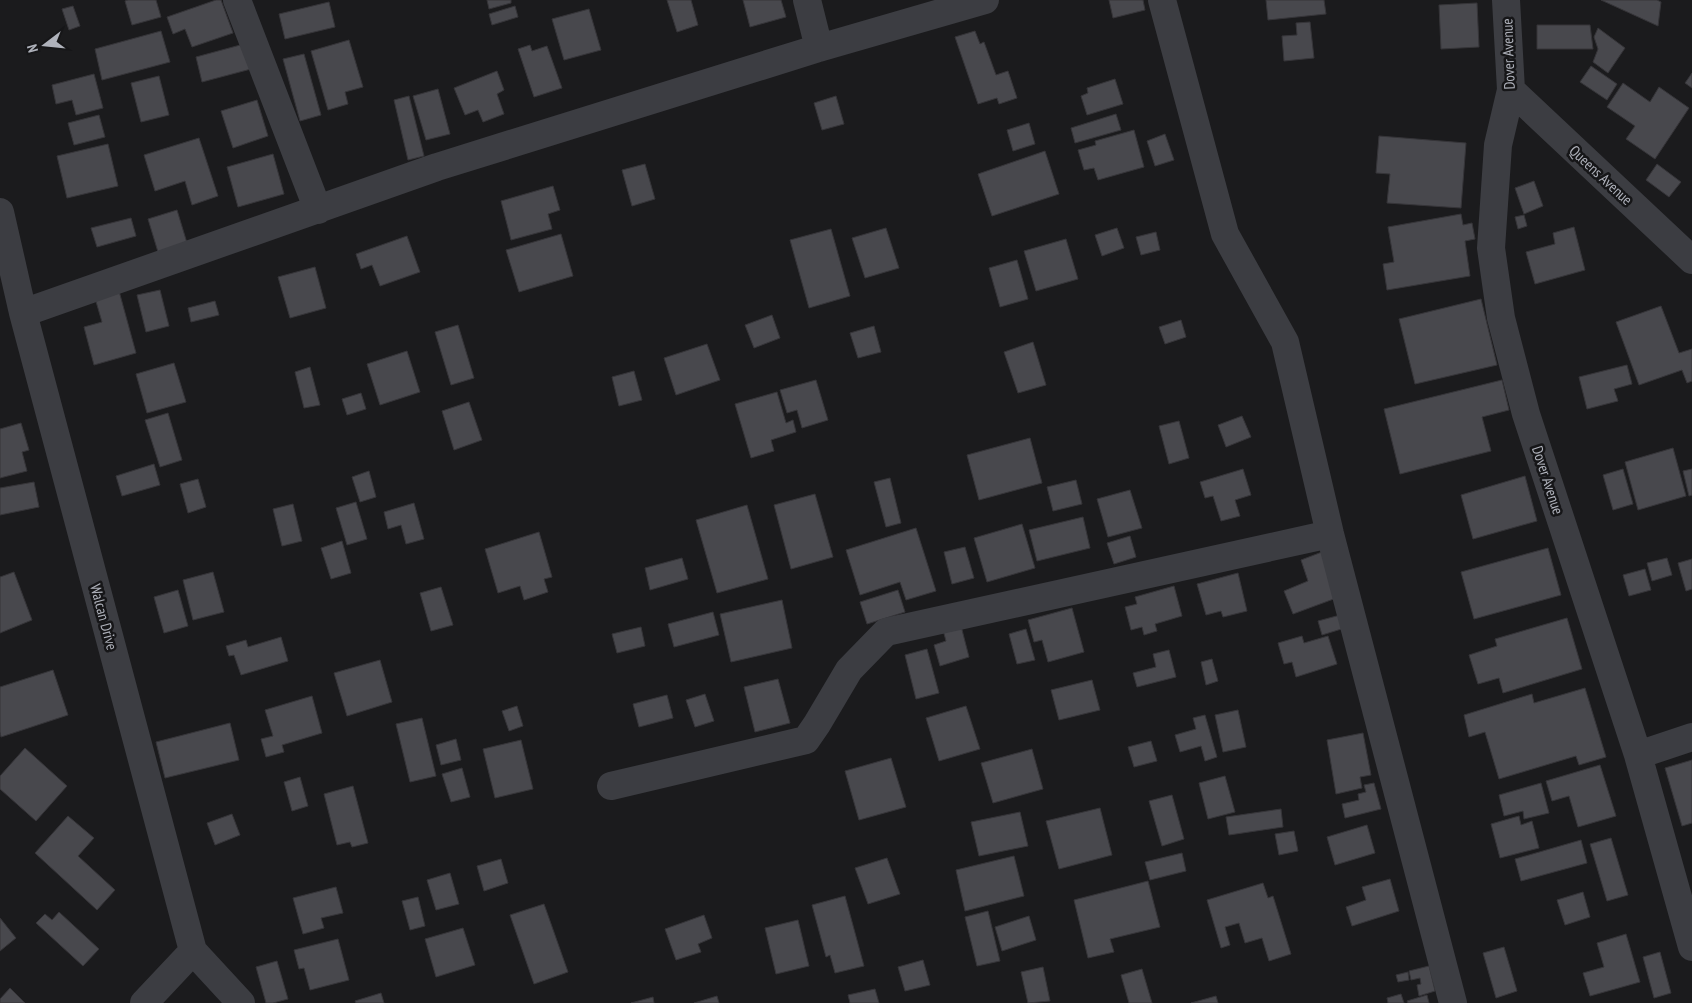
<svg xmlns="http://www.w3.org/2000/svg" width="1692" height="1003" font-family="'PT Sans Narrow',sans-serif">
<rect width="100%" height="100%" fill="#1b1b1d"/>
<!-- building -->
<path fill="#48484d" stroke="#363539" d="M128,0H156L161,17L132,25L125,1Z
M216,0H221L233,33L192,47L185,29L173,34L167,17Z
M487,0H511V3L489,9Z
M667,0H691L698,25L677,32Z
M743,0H781L786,17L750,27Z
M1109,0H1143L1145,10L1113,18Z
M1266,0H1324L1326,14L1268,20Z
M1601,0H1657L1661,2L1658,26Z
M329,2L335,27L285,39L279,14Z
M1477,3L1479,47L1441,49L1439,5Z
M73,6L80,26L69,30L62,9Z
M515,6L518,17L492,25L489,14Z
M589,9L601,50L564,60L552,19Z
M1310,22L1314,58L1284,61L1282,36L1297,35L1296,23Z
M1537,25H1590L1593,49H1537Z
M1598,28L1625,48L1608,73L1593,62L1598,49L1594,37Z
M161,31L170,62L102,80L95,49Z
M975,31L980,44L984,42L996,75L1008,71L1017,98L999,104L997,98L978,104L955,37Z
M349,40L363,87L345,92L348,104L328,110L311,51Z
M244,44L251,69L202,82L196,57Z
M530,45L532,51L547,46L562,88L534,97L518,49Z
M304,54L321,115L300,121L283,59Z
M1591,66L1617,84L1607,100L1580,82Z
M497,71L504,90L497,94L504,114L483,122L478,110L465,115L454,88Z
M1692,73V88L1685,83Z
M94,74L103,108L76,115L72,100L56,104L52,85Z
M159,76L169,115L141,122L131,83Z
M1115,79L1123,104L1087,115L1081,96L1088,93L1087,88Z
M1623,83L1650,102L1659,87L1689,108L1655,159L1626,139L1635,126L1607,107Z
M438,89L450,134L426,140L413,96Z
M409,96L424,156L408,160L394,100Z
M836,96L844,124L822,130L814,103Z
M257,100L268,136L233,148L221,111Z
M1116,114L1121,130L1075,143L1071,128Z
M99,115L105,137L74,145L68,123Z
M1029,123L1035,144L1013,151L1007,130Z
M1134,130L1144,167L1098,180L1094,168L1084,170L1078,150L1096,145L1095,141Z
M1165,134L1174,160L1155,166L1147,141Z
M1379,136L1466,143L1461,208L1387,203L1390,174L1376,173Z
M199,138L218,196L192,205L185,181L155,191L144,155Z
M108,144L118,186L67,198L57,156Z
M1045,151L1059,194L992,216L978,174Z
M273,154L284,194L238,207L227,167Z
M645,164L655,199L632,206L622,170Z
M1657,164L1681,182L1669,197L1646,180Z
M1534,181L1543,206L1524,214L1515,188Z
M553,186L560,210L548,214L552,229L511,240L501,201Z
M177,210L187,243L158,252L148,219Z
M1461,214L1463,225L1472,223L1475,239L1465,241L1470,276L1387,290L1383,264L1394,262L1388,227Z
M1524,215L1527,226L1518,229L1515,217Z
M131,218L136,236L97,247L91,228Z
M1574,227L1585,270L1535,284L1526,252L1555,244L1553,233Z
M886,228L899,268L865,278L852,238Z
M1117,228L1124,248L1102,256L1095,235Z
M831,229L850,296L809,308L790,240Z
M1156,232L1160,250L1141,255L1136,237Z
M561,234L573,276L519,292L506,250Z
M407,236L420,272L380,286L372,265L361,269L356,254Z
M1066,239L1078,279L1036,291L1024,251Z
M1017,260L1028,299L1000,307L989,268Z
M315,267L326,308L290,318L278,277Z
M160,290L169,326L146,332L137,295Z
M119,291L136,353L94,365L84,327L102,322L95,298Z
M1481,299L1497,365L1415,384L1399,319Z
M215,301L219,315L191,322L188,308Z
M1661,306L1679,353L1692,349V381L1687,383L1682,370L1639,385L1616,322Z
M772,315L780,338L754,348L745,325Z
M1181,320L1186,337L1165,344L1159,327Z
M458,325L474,378L451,385L435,332Z
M874,326L881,352L858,358L850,333Z
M1033,342L1046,385L1018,393L1004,352Z
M707,344L720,380L676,395L664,358Z
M407,351L420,392L380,405L367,364Z
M174,363L186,402L147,413L136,374Z
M1627,365L1632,384L1614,389L1618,401L1587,409L1579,377Z
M310,367L320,405L304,408L295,372Z
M634,371L642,400L619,406L612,377Z
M816,380L828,420L802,428L797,410L787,413L780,390Z
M1502,380L1509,410L1482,417L1491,451L1400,474L1384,409Z
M777,392L786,423L793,420L796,432L771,440L774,451L751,458L735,404Z
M361,393L366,409L347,415L342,399Z
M469,402L482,440L454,450L442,411Z
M168,413L182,460L160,467L145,420Z
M1242,416L1251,437L1226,447L1218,425Z
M1179,421L1189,458L1169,464L1159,426Z
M21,423L29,450L22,452L27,471L0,478V429Z
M1030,438L1042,483L979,500L967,455Z
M1673,448L1686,496L1638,510L1625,462Z
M154,464L160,485L122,496L116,476Z
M1243,469L1251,495L1235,500L1240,516L1221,521L1213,496L1205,498L1200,482Z
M1623,469L1633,504L1613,510L1603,475Z
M1692,469V495L1689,496L1683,471Z
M369,471L376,497L360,502L352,477Z
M1525,476L1537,521L1473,539L1461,495Z
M890,478L901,523L886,527L874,482Z
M198,479L206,507L188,513L180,484Z
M1076,480L1082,504L1053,511L1047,487Z
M34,482L39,507L0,515V488Z
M1130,490L1142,528L1108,537L1097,499Z
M815,494L833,557L791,569L774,505Z
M356,502L367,539L347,545L336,508Z
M414,503L424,539L406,544L401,525L388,529L384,512Z
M293,504L302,541L282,546L273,509Z
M747,505L768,579L717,593L696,520Z
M1083,517L1090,548L1037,561L1029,530Z
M1022,524L1035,568L987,582L974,538Z
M916,528L936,591L906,600L900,582L860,595L846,550Z
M539,532L552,577L544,579L548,592L524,600L520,586L498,593L485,549Z
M1130,536L1136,557L1114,564L1107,543Z
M342,541L351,573L331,579L321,548Z
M965,547L974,578L952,584L944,552Z
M1548,548L1561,595L1474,619L1461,572Z
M1322,552L1339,597L1293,614L1284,591L1308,581L1301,560Z
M682,558L688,579L650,590L645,568Z
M1667,558L1672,575L1652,581L1647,563Z
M1692,559V589L1686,591L1678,563Z
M1645,569L1651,590L1629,596L1623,575Z
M14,572L32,620L0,633V577Z
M213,572L224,612L193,620L183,580Z
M1238,573L1247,611L1223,617L1221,611L1206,615L1197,584Z
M1174,586L1182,616L1155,624L1157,631L1144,635L1142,627L1131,630L1125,607L1137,604L1135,597Z
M441,587L453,625L431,631L420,593Z
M178,590L188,626L164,633L154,597Z
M898,590L905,612L867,624L860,602Z
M782,600L792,648L731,662L720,614Z
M1072,608L1084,652L1048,662L1042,640L1034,642L1028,620Z
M713,612L719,635L674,647L668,624Z
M1344,614L1348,627L1322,635L1318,621Z
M1567,618L1582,669L1503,693L1499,678L1478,684L1469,655L1497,646L1495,639Z
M960,622L969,657L940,666L934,645L946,641L942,626Z
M641,627L645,646L617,653L612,634Z
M1026,629L1035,660L1017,664L1009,634Z
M1302,636L1304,643L1328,636L1337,664L1296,677L1292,662L1284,664L1278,643Z
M281,637L288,661L241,675L234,655L229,656L226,646L246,640L248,647Z
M927,649L939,693L916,699L905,655Z
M1169,650L1176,677L1137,687L1133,673L1156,667L1153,654Z
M1212,659L1218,681L1206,685L1201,662Z
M380,660L392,702L347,716L334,673Z
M53,670L68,715L1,737L0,732V687Z
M778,679L790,723L755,732L744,687Z
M1092,680L1100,710L1059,720L1051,690Z
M1585,688L1606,757L1579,765L1576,756L1499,779L1485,732L1469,737L1464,715L1532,694L1534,703Z
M705,694L714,721L695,727L686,700Z
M667,695L673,718L639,727L633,704Z
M312,696L322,733L282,745L284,752L266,757L261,739L273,736L265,710Z
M517,706L523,726L509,731L502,711Z
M966,706L980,749L939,761L926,718Z
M1238,710L1246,747L1223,752L1215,715Z
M1205,715L1217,757L1205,761L1201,746L1180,752L1175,735L1196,729L1193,718Z
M422,718L436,776L410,782L396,724Z
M230,723L239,760L165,778L156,742Z
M1363,733L1371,775L1360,777L1362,788L1336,794L1327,740Z
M456,739L461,760L441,765L436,745Z
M521,740L533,789L495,798L483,749Z
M1151,741L1157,761L1134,767L1128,747Z
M25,748L67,786L36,821L0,789V776Z
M1032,749L1043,789L993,803L981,763Z
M891,758L906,807L859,820L845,771Z
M1692,760V823L1682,826L1665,768Z
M1600,765L1616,816L1578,827L1569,796L1552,801L1546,781Z
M462,768L470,797L451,802L442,774Z
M1225,776L1235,812L1208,819L1199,783Z
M300,777L308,806L292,811L284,782Z
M1374,783L1381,809L1345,818L1342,804L1359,800L1358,794L1366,792L1364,785Z
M1541,783L1549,813L1524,819L1523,811L1504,816L1499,795Z
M353,786L368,843L352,847L350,842L337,845L324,794Z
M1172,795L1184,839L1162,846L1149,801Z
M1100,808L1112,855L1059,869L1046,821Z
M1281,809L1283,827L1229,835L1226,817Z
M1020,812L1028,846L979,856L971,822Z
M232,814L240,835L215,845L207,823Z
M68,816L94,838L78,856L115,890L97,910L35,853Z
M1519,816L1521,825L1532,821L1539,848L1500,858L1491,824Z
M1367,825L1375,853L1335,865L1327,837Z
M1294,831L1298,851L1279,855L1275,834Z
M1611,838L1628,895L1607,901L1590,844Z
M1581,840L1587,863L1521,881L1515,859Z
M1182,853L1186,871L1150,880L1145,862Z
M1014,856L1024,896L965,911L956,870Z
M887,858L900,894L868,904L855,868Z
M501,859L508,883L484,891L477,866Z
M450,873L459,904L436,910L427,880Z
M1390,879L1399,911L1352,926L1346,907L1366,900L1362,887Z
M1148,881L1160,927L1110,939L1114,952L1088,958L1074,900Z
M1263,883L1268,898L1273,896L1291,954L1269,961L1262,938L1245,943L1239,923L1225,927L1230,945L1221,948L1207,900Z
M336,887L343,913L321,918L324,928L303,934L293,898Z
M1583,892L1590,917L1565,925L1557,900Z
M845,896L864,966L835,973L830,955L826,957L812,905Z
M418,897L425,926L410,930L402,901Z
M544,904L568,972L534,984L510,915Z
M988,911L1000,961L977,966L965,917Z
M59,912L99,949L83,966L36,923L45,914L52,920Z
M704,915L712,938L698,944L701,952L676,960L665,929Z
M1029,916L1036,940L1002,951L995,927Z
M0,918L16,938L0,951Z
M798,920L809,966L776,974L765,928Z
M463,928L475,965L436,977L425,939Z
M1626,934L1640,982L1590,996L1583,973L1604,967L1597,943Z
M338,939L349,980L310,990L304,968L299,969L294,950Z
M1504,947L1517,991L1496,998L1483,953Z
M1660,952L1671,993L1654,998L1643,957Z
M923,960L930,985L905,991L898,967Z
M277,961L288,999L273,1003H266L256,967Z
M1429,966L1435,991L1419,996L1417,985L1421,984L1420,978L1411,980L1409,971Z
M1043,967L1050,1001L1028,1003L1021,972Z
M1142,969L1152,1003H1129L1121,975Z
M1408,972L1409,980L1398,982L1396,975Z
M10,988L25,1003H0V999Z
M875,989L879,1003H850L848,995Z
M381,993L384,1003H356L355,1001Z
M1401,994L1404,1003H1388L1387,998Z
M1427,995L1429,1003H1408L1407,1001Z
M717,996L719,1003H694Z
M1216,996L1218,1003H1191Z
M653,997L654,1003H631Z"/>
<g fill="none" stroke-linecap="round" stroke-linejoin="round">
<!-- minor -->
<path stroke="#3c3d42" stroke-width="28" d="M237,0L318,210
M807,0L819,48
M1162,0L1225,234L1285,342L1330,534L1453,1003
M1506,0L1511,90L1498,145L1491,248L1501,318L1526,414L1638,755L1692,947
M1511,90L1692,260
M0,212L23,313L193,951L144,1003
M23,313L437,167L819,48L985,0
M1638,755L1692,737
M611,786L806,740L817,724L849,670L886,632L1330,534
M193,951L241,1003"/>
</g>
<g text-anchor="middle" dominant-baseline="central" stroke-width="5" stroke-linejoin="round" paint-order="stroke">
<!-- street labels -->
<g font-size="15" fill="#afb2bb" stroke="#161618">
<text transform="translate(1508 54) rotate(-92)">Dover Avenue</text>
<text transform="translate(1601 175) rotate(43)">Queens Avenue</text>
<text transform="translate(1548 480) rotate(72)">Dover Avenue</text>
<text transform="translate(104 617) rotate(75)">Walcan Drive</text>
</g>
</g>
<!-- north arrow -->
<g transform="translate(45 45) rotate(254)" stroke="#161618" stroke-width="4" paint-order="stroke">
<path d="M0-4L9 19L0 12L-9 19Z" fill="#afb2bb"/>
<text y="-8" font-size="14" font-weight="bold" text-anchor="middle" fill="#afb2bb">N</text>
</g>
</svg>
